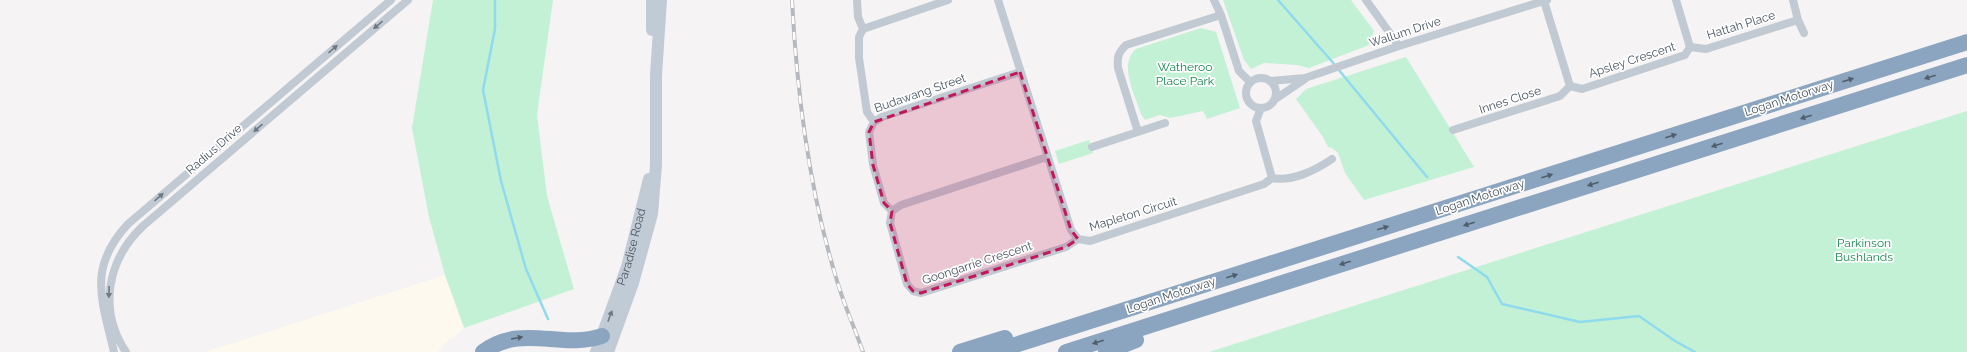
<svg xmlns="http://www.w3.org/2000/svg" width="1967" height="352" font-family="Raleway,sans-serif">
<rect width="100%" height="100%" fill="#f5f3f3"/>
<!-- commercial -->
<path fill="#fdf9ef" d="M445,275L464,328L445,343L438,352H205Z"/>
<!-- green -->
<path fill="#c3f1d5" d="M433,0H553L537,115L547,196L574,289L464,328L445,275L429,217L412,128Z
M1223,0H1351L1374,31L1369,45L1309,68L1297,65L1264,63L1251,69L1244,60Z
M1201,28L1216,32L1240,108L1207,119L1203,111L1170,118L1160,115L1145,120L1141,114C1135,95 1118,65 1136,49Z
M1406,57L1474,167L1364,200L1345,173L1338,153L1332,148L1328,147L1323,137L1296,99L1306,89Z
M1967,111V352H1209Z
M1089,140L1093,153L1059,164L1055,151Z"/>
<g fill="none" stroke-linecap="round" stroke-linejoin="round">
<!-- stream -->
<path stroke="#90daee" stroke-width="2.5" d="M495,0V29L483,90L501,181L526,269L548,319
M1278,0L1335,65
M1338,69L1427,177
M1458,257L1487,277L1502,304L1580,322L1639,316L1675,341L1695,352"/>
<!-- street -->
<path stroke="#c1cad2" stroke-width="8" d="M857,0L858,17L863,29
M998,0L1071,230L1078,239L1090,241L1264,184L1272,178L1256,121L1261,108
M1214,0L1221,15L1239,71L1250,82
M1366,0L1399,46
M1793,0L1798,20L1804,33
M1544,1L1570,86L1582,89L1685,55L1690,47L1676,0
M1690,47L1706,49L1798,20
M1246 93a15 15 0 1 1 30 0a15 15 0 1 1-30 0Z
M1270,81L1305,78L1399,46L1547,0
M1274,100L1305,79
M874,122L867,112L859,58V37L863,29L948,0
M1453,130L1560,96L1570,86
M1138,132L1118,68C1117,57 1118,53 1126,45L1221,15
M1092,147L1165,123
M1047,157L901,205L892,211L890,223L907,284L913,291L921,293L1066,247L1078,239
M1272,178C1292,182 1316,170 1332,159
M892,211L884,203L873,165L869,132L874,122L882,117L1020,72
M114,352C102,300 87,268 128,224L391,0
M126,352C98,310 107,260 143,226L408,0"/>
<!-- secondary -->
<g stroke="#c1cbd6" stroke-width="12">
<path d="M652,0V30"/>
<path id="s1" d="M596,352L627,267L649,179"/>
<path d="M608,352L633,283L652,214L656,165V75L661,0"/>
</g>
<!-- highway -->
<path stroke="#8ba5c1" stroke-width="16" d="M483,352C523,323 560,350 602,336
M960,352L1005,338
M993,352L1967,42
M1066,352L1967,65
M1106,352L1136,340"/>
<!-- rail casing -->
<g stroke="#b5b8bd" stroke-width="4">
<path id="rail" d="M792,0C797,96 809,192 838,284C845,307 855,329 863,352"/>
</g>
<!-- rail -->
<use href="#rail" stroke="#fff" stroke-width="2.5" stroke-dasharray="8" stroke-linecap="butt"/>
</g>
<!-- one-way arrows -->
<defs><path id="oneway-solid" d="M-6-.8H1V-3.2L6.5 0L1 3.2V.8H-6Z"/></defs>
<g fill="#6e7983">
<use href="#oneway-solid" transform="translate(378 25) rotate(140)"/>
<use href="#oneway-solid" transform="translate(333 49) rotate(-41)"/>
<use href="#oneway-solid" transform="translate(258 128) rotate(139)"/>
<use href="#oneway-solid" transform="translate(159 197) rotate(-41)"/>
<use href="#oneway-solid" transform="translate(109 292) rotate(92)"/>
</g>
<g fill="#505e6b">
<use href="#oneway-solid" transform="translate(1930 77) rotate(162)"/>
<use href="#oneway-solid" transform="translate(1848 80) rotate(-18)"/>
<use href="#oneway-solid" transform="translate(1806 117) rotate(162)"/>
<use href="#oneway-solid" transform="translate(1671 136) rotate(-18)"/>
<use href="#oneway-solid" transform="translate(1717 145) rotate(162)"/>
<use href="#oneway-solid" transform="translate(1547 176) rotate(-18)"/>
<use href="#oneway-solid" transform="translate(1593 184) rotate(162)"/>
<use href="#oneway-solid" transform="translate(1469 224) rotate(162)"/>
<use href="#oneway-solid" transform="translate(1383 228) rotate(-18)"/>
<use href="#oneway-solid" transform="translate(1345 263) rotate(162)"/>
<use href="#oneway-solid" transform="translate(1232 276) rotate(-18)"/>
<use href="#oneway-solid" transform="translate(517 338) rotate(-10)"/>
<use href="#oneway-solid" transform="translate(1098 342) rotate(162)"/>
</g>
<use fill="#6e7984" href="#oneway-solid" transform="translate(610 316) rotate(-70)"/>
<!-- marked area -->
<path fill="#c2185b" fill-opacity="0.2" stroke="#c2185b" stroke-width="3" stroke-dasharray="8 5" stroke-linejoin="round" d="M1020,72L1071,230L1078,239L1066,247L921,293L913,291L907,284L890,223L892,211L884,203L873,165L869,132L874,122Z"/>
<g text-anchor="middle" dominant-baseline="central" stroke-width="3.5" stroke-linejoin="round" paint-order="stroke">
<!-- street labels -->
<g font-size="12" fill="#4a5661" stroke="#fff">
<text transform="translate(1741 25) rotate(-17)">Hattah Place</text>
<text transform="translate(1405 32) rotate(-18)">Wallum Drive</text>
<text transform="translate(1632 60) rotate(-18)">Apsley Crescent</text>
<text transform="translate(920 93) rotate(-19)">Budawang Street</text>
<text transform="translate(1789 98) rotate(-18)">Logan Motorway</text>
<text transform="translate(1510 100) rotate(-18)">Innes Close</text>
<text transform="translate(214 149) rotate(-41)">Radius Drive</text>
<text transform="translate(1480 197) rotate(-18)">Logan Motorway</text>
<text transform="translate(1133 214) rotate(-17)">Mapleton Circuit</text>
<text stroke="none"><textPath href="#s1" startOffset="111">Paradise Road</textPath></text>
<text transform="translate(977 263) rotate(-18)">Goongarrie Crescent</text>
<text transform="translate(1171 295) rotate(-18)">Logan Motorway</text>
</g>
<!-- park labels -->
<g font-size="12" fill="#17864f" stroke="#fff">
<text x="1185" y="67">Watheroo<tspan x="1185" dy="14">Place Park</tspan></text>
<text x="1864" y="243">Parkinson<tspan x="1864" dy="14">Bushlands</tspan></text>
</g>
</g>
</svg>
